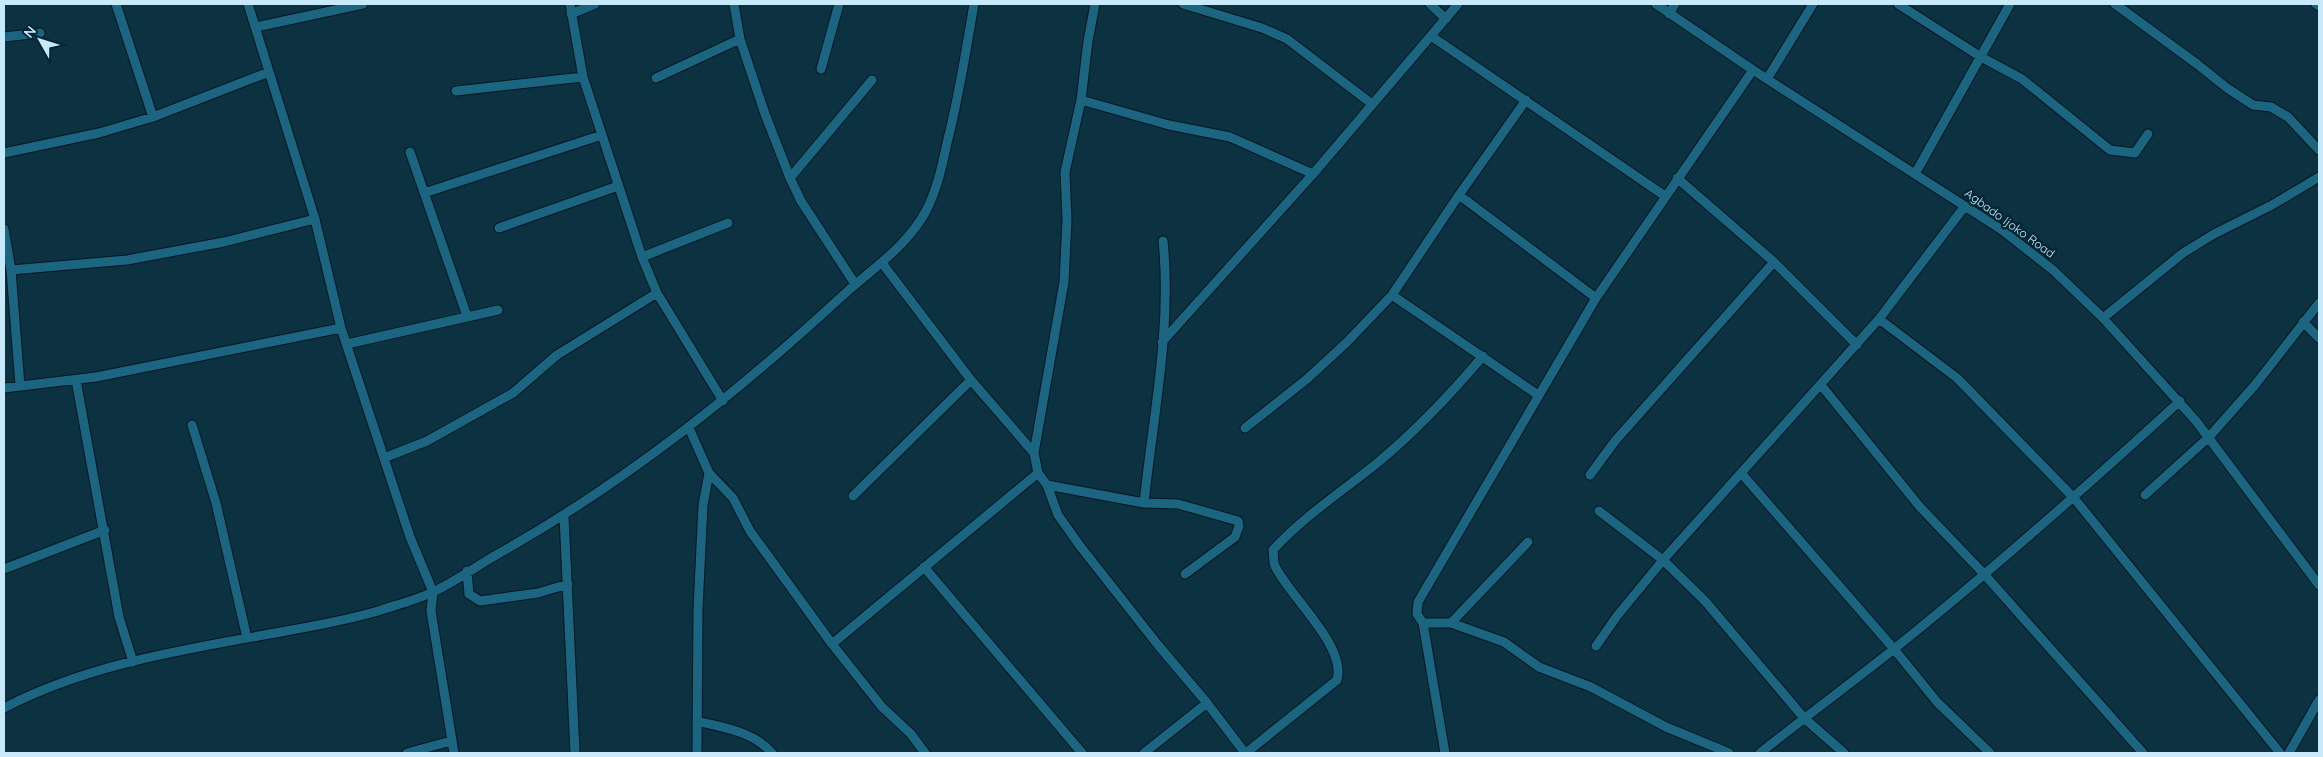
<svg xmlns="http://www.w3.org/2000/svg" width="2323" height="757" font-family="Quicksand,sans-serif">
<rect width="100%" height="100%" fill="#0c3140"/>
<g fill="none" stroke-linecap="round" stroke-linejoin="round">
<!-- minor casing -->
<g stroke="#031821" stroke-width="11">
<path id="minor" d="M116,4L153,117
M248,4L315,219L341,328L410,537L433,592L431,611L454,753
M570,4L583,77L642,257L657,293L723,401
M734,4L740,39L765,114L790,178L801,201L855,284
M1183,4L1262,28L1287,39L1372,104
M1430,4L1446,19
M1656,4L1753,70L2002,230L2053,270L2103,318L2196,421L2319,585
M1898,4L1981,57L2022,79L2110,150L2135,153L2148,134
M2115,4L2197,64L2227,88L2253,105L2271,107L2288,117L2319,150
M2316,4L2319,6
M571,14L595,4
M1669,14L1675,4
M256,27L363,4
M1431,36L1665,196
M4,37L40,33
M821,69L839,4
M656,78L740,39
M1767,79L1813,4
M456,91L583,77
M1081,100L1169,125L1230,137L1313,174
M410,152L467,316
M4,153L99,133L153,117L269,72
M1915,174L2010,4
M790,178L872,80
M1677,178L1774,262L1857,345
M424,193L602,135
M1459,195L1596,298
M499,228L618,186
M4,229L11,270L20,386
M642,257L728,223
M882,263L971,380L1034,453L1038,473L1047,485L1058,515L1080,546L1158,645L1207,703L1245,753
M11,270L127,260L224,242L315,219
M1392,295L1538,395
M2103,318L2183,253L2214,234L2272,205L2319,177
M1879,319L1957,378L2074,498L2280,753
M2303,322L2319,338
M1162,342L1313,174L1458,4
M347,344L498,310
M76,380L119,617L133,662
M1821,385L1920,507L1984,574L2143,753
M4,388L96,377L341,328
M192,425L216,503L247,638
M689,428L709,473L733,498L750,531L832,644L882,707L911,734L925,753
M1245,428L1307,379L1347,342L1392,295L1459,195L1526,100
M1034,453L1064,282L1067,220L1065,172L1081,100L1088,41L1095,4
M384,458L427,441L513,393L557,355L657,293
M1742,474L1894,649L1937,702L1990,753
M1590,475L1615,441L1774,262
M1047,485L1144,503L1178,504L1238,521L1239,526L1235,537L1185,574
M2145,495L2209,437L2255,385L2319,303
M853,496L971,380
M1144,503C1153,417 1172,327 1163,241
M1599,511L1663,560L1705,601L1804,718L1844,753
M564,516L575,753
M924,567L1082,753
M4,569L105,530
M467,571L469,594L480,601L538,593L568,584
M1423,623L1445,753
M1451,623L1528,542
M832,644L1038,473
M1596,646L1617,616L1663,560L1879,319L1965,206
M4,708C84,666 176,651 264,635C302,628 341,622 378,611C396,605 416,600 433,592C458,580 481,563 505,550C628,480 737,393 840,298C870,270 906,248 926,211C937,190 942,166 947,143C959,97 966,50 974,4
M697,721C724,728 753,731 772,753
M407,753L451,741
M697,753L698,609L703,505L709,473
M1144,753L1207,703
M1246,753L1337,680C1347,646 1289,596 1275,566C1273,562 1274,555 1273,550C1303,517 1341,492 1376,464C1416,431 1450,395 1483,356
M1729,753L1666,727L1591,687L1539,667L1504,642L1451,623H1423L1417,614L1418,602L1596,298L1753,70
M1760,753C1804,718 1850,684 1894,649C1993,570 2087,486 2180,401
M2289,753L2319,700"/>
</g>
<!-- minor -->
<use href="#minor" stroke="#1c6581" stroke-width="9"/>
</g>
<g text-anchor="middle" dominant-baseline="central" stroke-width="5" stroke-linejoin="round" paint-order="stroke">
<!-- street labels -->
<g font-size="12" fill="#c8e9f9" stroke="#012736">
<text transform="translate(2010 223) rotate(36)">Agbado Ijoko Road</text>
</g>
</g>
<!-- border -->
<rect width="2323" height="757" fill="none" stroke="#c8e9f9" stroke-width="10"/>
<!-- north arrow -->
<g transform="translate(40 40) rotate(309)" stroke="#012736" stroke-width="4" paint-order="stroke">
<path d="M0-4L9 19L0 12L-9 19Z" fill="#c8e9f9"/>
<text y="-8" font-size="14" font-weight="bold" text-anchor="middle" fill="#c8e9f9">N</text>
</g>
</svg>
